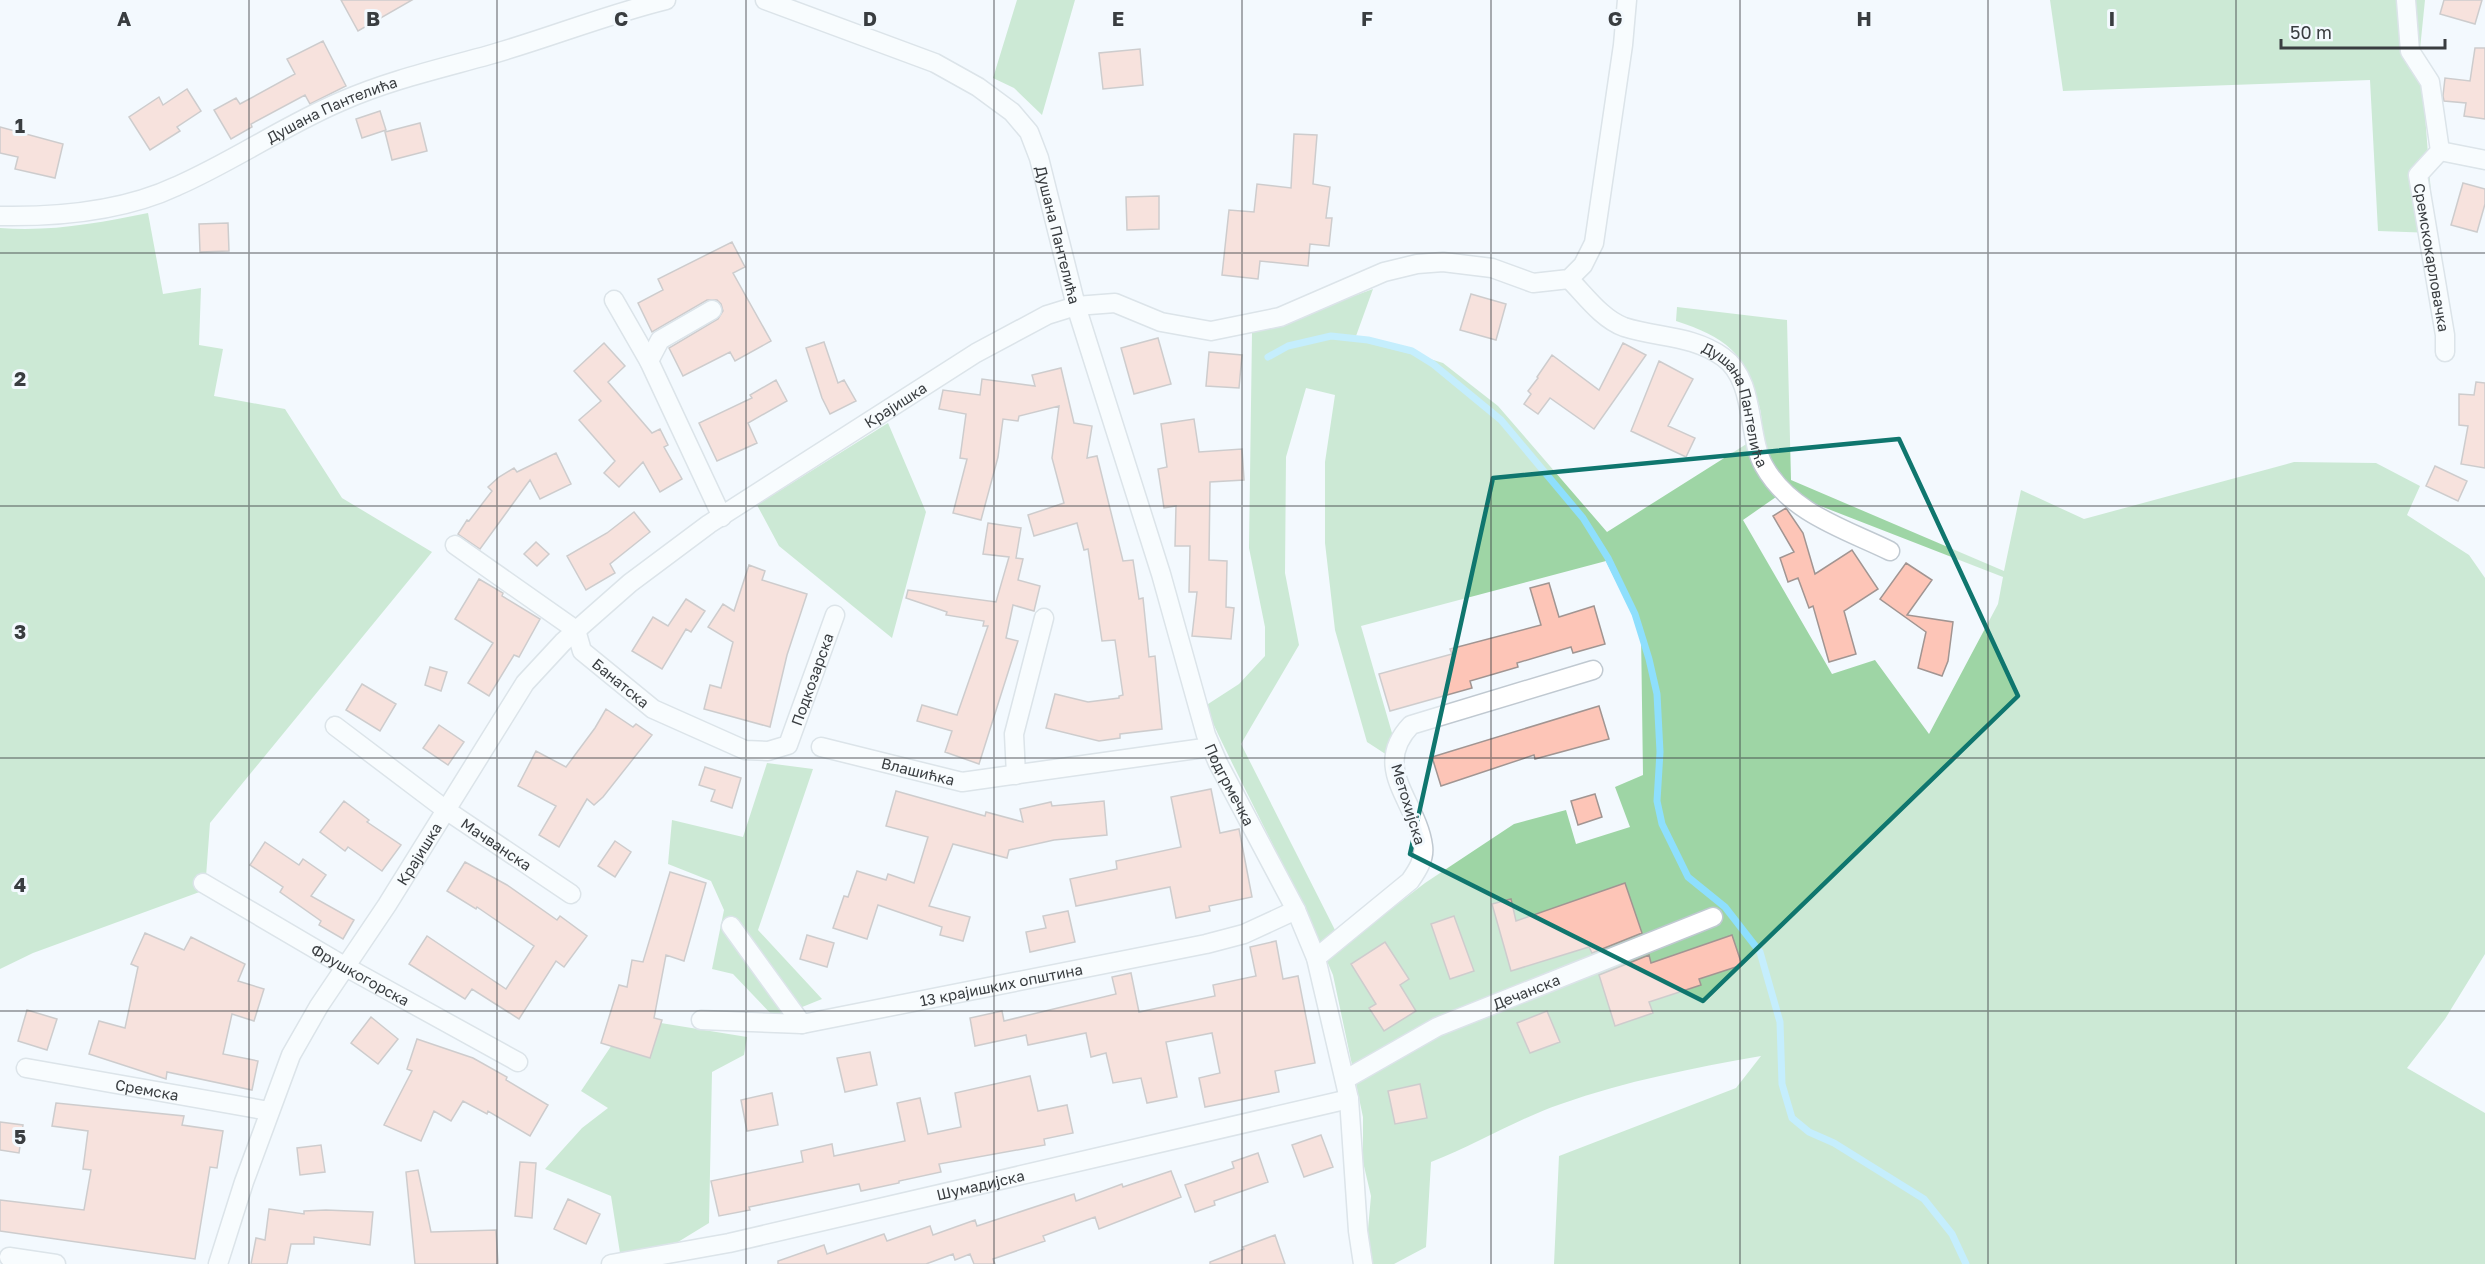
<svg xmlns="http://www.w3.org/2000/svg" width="2485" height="1264" font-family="'Golos Text',sans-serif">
<rect width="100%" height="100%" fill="#f3f9fe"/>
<!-- green -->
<path fill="#9ed5a5" d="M1017,0H1075L1042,115L1014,88L993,78Z
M2050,0H2425L2420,49L2434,233L2378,231L2370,80L2063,91Z
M148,213L163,294L201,288L199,345L223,349L214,396L285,409L342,498L432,552L210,823L205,890L33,953L0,969V228C51,232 99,223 148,213Z
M1373,289L1356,336L1443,363L1498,406L1607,532L1748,443L1755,468L1776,497L1743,520L1832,674L1875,660L1929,734L1998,604L2003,577L1787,493C1780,479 1769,462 1765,447C1761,433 1763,418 1759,405C1746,352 1725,337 1676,321L1677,307L1787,320L1791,480L2004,571L2021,490L2084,519L2294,462L2376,463L2420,486L2407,515L2469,555L2485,578V954L2445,1019L2407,1068L2485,1113V1264H1554L1559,1156L1736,1088L1761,1056C1693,1068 1626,1081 1561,1104C1517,1119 1476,1145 1431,1162L1426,1247L1394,1264H1373L1367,1240L1371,1196L1363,1162V1117L1333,975L1326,959L1425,883L1514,824L1566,810L1576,844L1630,827L1615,787L1643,775L1641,632L1606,561L1361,626L1394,740L1387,755L1367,742L1335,630L1325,543V462L1335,395L1306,388L1286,457L1285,573L1299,645L1241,744L1336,932L1320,945C1285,864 1242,787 1205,706L1239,684L1265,656V627L1249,548L1252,333Z
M888,423L926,512L892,638L779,546L757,505Z
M767,763L813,769L758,930L822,999L775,1018L733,974L712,969L724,910L711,881L668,864L672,820L743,837Z
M630,1018L747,1037L744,1055L712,1072L709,1223L678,1242L620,1253L611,1196L545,1169L582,1128L608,1108L581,1091Z"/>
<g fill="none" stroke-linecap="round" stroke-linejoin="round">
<!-- stream -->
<path stroke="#8edffd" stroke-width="7" d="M1268,357L1288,346L1331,336L1368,340L1412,351L1433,364L1501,420L1583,518L1608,558L1635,614L1649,659L1657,694L1660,752L1657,801L1662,824L1688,877L1725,907L1760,952L1780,1022L1782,1084L1792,1118L1809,1132L1834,1143L1924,1199L1952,1234L1966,1264"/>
</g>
<!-- building -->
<path fill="#fdc5b7" stroke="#a19592" stroke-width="1.5" d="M341,0H412L358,31Z
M2444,0H2482L2475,24L2440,14Z
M323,41L346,86L310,104L305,95L251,124L252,127L231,139L214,110L236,98L240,104L295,74L287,59Z
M2475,48H2485V119L2464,116L2466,103L2444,101L2443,96L2445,78L2470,81Z
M1140,49L1143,85L1103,89L1099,53Z
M187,89L201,111L177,127L180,131L150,150L129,117L159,97L163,105Z
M380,111L386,130L362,138L356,119Z
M420,123L427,151L392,160L385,132Z
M0,127L63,144L55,178L15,169L18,157L0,153Z
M1294,134L1317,135L1313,184L1330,187L1326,218H1332L1329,246L1310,244L1308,266L1260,261L1258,279L1222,275L1229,210L1254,212L1257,184L1291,188Z
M2463,183L2485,189V204L2477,232L2451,225Z
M1159,196V229L1127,230L1126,197Z
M228,223L229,251L200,252L199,224Z
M732,242L745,267L733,273L771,341L735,361L730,352L683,376L669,348L718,319L723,311L721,304L717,300H707L652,332L638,303L663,290L658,279Z
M1471,294L1506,304L1496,340L1460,330Z
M1158,338L1171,384L1134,394L1121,348Z
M824,342L838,383L844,380L856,401L830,414L822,398L806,348Z
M604,343L625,366L608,382L652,433L660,429L668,445L664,447L682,479L660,492L643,462L619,487L604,473L615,461L579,420L601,401L574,371Z
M1623,343L1646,355L1594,429L1550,398L1538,414L1524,404L1531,394L1528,391L1538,378L1537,377L1552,355L1599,390Z
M1209,352L1242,355L1239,388L1206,386Z
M1659,361L1693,379L1668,426L1695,438L1686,457L1631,431Z
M1061,368L1074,423L1092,426L1087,458L1097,456L1123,561L1133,560L1139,599L1143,598L1149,657L1155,656L1162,729L1120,734V738L1099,741L1046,728L1055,694L1088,702L1119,698V696L1123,695L1115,640L1102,641L1088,549L1084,550L1077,523L1034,536L1028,515L1064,503L1052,458L1059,406L1019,416L1018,421L1003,419L998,457L981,520L953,513L967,459L960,458L966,414L939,409L943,390L980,395L982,379L1035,386L1032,375Z
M776,380L787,401L748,423L757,443L717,461L699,423L752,398L750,395Z
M2476,382L2485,383V468L2461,464L2468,426L2459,425V394L2474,395Z
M1194,419L1199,452L1242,449L1244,480L1210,482L1209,560L1227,561L1226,607L1234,608L1231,639L1192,636L1197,592H1189L1190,546H1175L1176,506L1164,508L1158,469L1167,467L1161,424Z
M556,453L571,484L540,499L530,480L480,549L458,534L467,520L469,521L492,491L488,487L499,477L514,468L517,472Z
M2435,466L2467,481L2458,501L2426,486Z
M1786,508L1803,533L1815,574L1852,550L1878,589L1844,611L1856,654L1829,662L1813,606L1809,608L1798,578L1788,582L1780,558L1794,552L1773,516Z
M634,512L650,532L610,564L615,573L586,590L567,556L607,533Z
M988,523L1021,528L1016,558L1023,559L1018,580L1040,586L1034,611L1013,605L1006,638L1018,641L979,764L945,752L952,731L917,721L922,705L957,715L988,626H983L984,621L946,615L947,612L906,598L908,590L996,602L1009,557L983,554Z
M536,542L549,554L537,566L524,554Z
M1906,563L1932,580L1907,615L1953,622L1948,661L1942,676L1918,668L1926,632L1880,599Z
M749,565L765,571L762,580L807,594L787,655L770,727L704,709L710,685L721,688L733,642L708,627L723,604L734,611Z
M479,579L503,593L502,596L540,619L519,657L514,655L489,696L468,683L493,643L455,619Z
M1549,583L1559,617L1594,606L1605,644L1573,653L1571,647L1517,663L1518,667L1470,681L1472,688L1390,711L1379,674L1452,654L1450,649L1541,625L1530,588Z
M686,599L705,611L691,632L686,629L662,669L632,651L653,617L668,626Z
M430,667L447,672L441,691L425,685Z
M362,684L396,704L380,731L346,710Z
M1599,706L1609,739L1535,759L1534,755L1441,786L1432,757Z
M606,709L633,727L636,724L652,735L603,797L594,805L587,799L559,847L539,835L556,806L518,786L536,751L566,767L595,728Z
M439,725L464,742L448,765L423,748Z
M705,767L741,778L732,808L711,801L715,790L699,785Z
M1211,789L1220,833L1239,829L1252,897L1209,906L1210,911L1176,918L1170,887L1076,906L1070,879L1117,869L1116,861L1181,847L1171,797Z
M896,791L985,816L986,812L1023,822L1020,809L1051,802L1052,806L1104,801L1107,835L1054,840L1009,850L1007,858L953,844L929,906L970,917L963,941L940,935L942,927L878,905L867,939L833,928L844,896L848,897L857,871L886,880L888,874L914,883L928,837L886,826Z
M1595,794L1602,817L1578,825L1571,801Z
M344,801L369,820L367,822L401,845L382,871L348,847L345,851L320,832Z
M615,841L631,852L615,877L598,866Z
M265,842L299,865L303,859L326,875L311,896L354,920L343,939L319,925L321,921L280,892L283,887L250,865Z
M465,862L507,885L557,920L560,916L587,936L564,967L556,961L519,1019L472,989L465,999L409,964L427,936L506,989L534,946L477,907L476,909L447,891Z
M670,872L706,883L684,961L666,955L654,1018L662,1020L650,1058L601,1043L619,985L627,987L632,960L643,962Z
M1625,883L1642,933L1592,953L1589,947L1511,971L1492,904L1511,899L1516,921Z
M1068,911L1075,942L1030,952L1026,932L1046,928L1043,916Z
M1454,916L1474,971L1450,979L1431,924Z
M145,933L184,950L191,937L245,964L238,981L264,989L254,1021L232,1014L223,1054L258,1061L252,1090L167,1072L166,1079L89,1054L99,1021L125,1028L138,967L131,964Z
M807,935L834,943L827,967L800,959Z
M1732,935L1742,965L1699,979L1701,985L1649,1002L1653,1013L1615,1026L1599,975L1649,955L1651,963Z
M1276,941L1283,979L1298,976L1315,1063L1275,1071L1279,1092L1205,1107L1199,1078L1220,1073L1212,1033L1166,1042L1177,1097L1147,1103L1141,1078L1113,1083L1106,1053L1091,1057L1086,1033L1028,1045L1026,1035L975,1046L970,1018L1002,1011L1004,1021L1116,994L1112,977L1131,973L1139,1012L1215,996L1213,985L1256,976L1250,947Z
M1385,942L1409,979L1400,985L1416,1011L1384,1031L1369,1008L1376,1004L1351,964Z
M27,1010L57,1019L47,1050L18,1041Z
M1547,1011L1560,1042L1530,1053L1517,1023Z
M371,1017L398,1039L378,1064L351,1043Z
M417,1039L473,1058L507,1077L506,1080L548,1105L530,1136L488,1111L487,1114L463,1101L451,1121L434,1111L421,1141L384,1125L412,1071L407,1069Z
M870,1052L877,1085L845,1092L837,1058Z
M1030,1076L1038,1111L1067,1105L1073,1133L1044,1139L1045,1145L939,1164L941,1172L899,1181V1183L861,1191L859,1184L749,1207L750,1210L719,1216L711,1181L803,1162L801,1151L832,1144L834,1156L905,1141L897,1103L920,1098L928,1134L961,1127L955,1093Z
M1420,1084L1427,1118L1395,1124L1388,1091Z
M772,1093L778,1125L747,1131L741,1100Z
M56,1103L184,1116L182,1125L223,1131L217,1168L210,1167L195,1259L0,1231V1200L84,1210L91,1170L83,1169L88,1131L52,1126Z
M0,1122L23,1125L19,1153L0,1150Z
M1321,1135L1333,1167L1304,1177L1292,1145Z
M321,1145L325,1172L300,1175L297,1148Z
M1258,1153L1268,1182L1214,1201L1215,1205L1195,1212L1185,1185L1234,1168L1232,1162Z
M520,1162L536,1163L532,1218L515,1216Z
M418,1170L431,1232L496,1230L498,1264H415L406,1172Z
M1171,1171L1181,1197L1099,1229L1095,1217L1043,1236L1045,1241L993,1259L995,1264H974L970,1254L955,1260L953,1254L926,1264H778V1261L824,1245L827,1254L884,1234L887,1241L930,1226L933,1235L975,1220L977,1226L1074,1194L1076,1201L1122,1184L1123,1187Z
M568,1199L600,1214L586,1244L554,1229Z
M269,1209L304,1214V1211L326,1210L373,1212L370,1245L314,1237V1244H291L287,1264H251L256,1238L265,1240Z
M1275,1235L1285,1264H1210V1262L1244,1249L1243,1247Z"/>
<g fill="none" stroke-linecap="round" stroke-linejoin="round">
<!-- minor casing -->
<g stroke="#c0c9d1" stroke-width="21">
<g id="minor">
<path id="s1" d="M765,0L935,63L978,87L1012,112L1029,132L1039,158L1076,306L1115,303L1161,322L1211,331L1280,317L1384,272L1417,264L1443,262L1492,268L1533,283L1569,279L1583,265L1594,243L1623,45L1627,0"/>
<path id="s2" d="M2406,0L2410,51L2430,82L2440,151L2418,175L2445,335V352"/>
<path d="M2440,151L2485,160"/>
<path id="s3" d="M0,216C58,217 124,211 177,186C234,161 285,125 342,101C390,80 439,69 489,55C549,38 605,15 666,0"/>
<path id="s4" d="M1569,279C1585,295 1602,319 1624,327C1658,338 1692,335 1723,357C1756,380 1747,437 1764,466C1790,513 1845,529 1890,551"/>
<path d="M614,300L649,361L722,517"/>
<path d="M649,361L660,340L712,310"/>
<path id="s5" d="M455,545L576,630L582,651L653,709L745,750L768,751L788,745L835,615"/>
<path id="s6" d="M335,726L446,810L571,894"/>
<path id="s7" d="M821,747L962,782L1211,747"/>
<path d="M1016,775L1014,734L1044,618"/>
<path id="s8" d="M203,883L346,967L518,1062"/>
<path d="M731,926L802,1024"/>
<path d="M1316,958L1410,881C1417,871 1425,859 1423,846C1417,801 1370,768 1411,725L1593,670"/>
<path id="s9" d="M701,1020L802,1024L1206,944L1244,934L1296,910"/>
<path id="s10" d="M26,1068L269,1111"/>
<path id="s11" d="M1346,1079L1437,1027L1713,917"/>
<path d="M9,1257L56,1264"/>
<path id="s12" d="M218,1264L244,1182L291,1055L319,1006L387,905L525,683L563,642L630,583L709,524L976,353L1047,315L1076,306L1161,574L1206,735L1218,763L1296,910L1316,958L1349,1099L1358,1231L1363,1264"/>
<path id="s13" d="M611,1264L729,1243L1349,1099"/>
</g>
</g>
<!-- minor -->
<use href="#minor" stroke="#fff" stroke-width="18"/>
</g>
<!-- marked area -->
<path d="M0 0H2485V1264H0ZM1899,439L2018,696L1703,1001L1410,854L1493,478Z" fill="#f3f9fe" fill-opacity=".55" fill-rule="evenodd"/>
<path fill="none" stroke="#0f766e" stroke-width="4.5" stroke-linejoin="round" d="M1899,439L2018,696L1703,1001L1410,854L1493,478Z"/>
<!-- grid -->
<path fill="none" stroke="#393d40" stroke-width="1.5" stroke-opacity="0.55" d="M249,0V1264M497,0V1264M746,0V1264M994,0V1264M1242,0V1264M1491,0V1264M1740,0V1264M1988,0V1264M2236,0V1264M0,253H2485M0,506H2485M0,758H2485M0,1011H2485"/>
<g text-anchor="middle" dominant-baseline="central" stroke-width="6" stroke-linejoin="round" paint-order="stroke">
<!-- street labels -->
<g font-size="15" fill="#393d40" stroke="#f3f9fe">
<text stroke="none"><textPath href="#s3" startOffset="354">Душана Пантелића</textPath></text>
<text stroke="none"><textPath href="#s1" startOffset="406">Душана Пантелића</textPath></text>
<text stroke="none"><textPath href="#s2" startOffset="274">Сремскокарловачка</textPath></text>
<text stroke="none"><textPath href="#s12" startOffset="1126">Крајишка</textPath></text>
<text stroke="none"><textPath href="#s4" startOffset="226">Душана Пантелића</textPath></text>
<text stroke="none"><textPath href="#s5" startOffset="476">Подкозарска</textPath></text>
<text stroke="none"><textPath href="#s5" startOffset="220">Банатска</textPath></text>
<text stroke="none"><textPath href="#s7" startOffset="100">Влашићка</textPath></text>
<text stroke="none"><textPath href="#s12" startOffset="1836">Подгрмечка</textPath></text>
<text transform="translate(1409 804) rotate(73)">Метохијска</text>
<text stroke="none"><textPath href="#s6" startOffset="200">Мачванска</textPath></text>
<text stroke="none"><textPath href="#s12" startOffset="460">Крајишка</textPath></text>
<text stroke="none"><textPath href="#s8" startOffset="182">Фрушкогорска</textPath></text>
<text stroke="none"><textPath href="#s9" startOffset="304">13 крајишких општина</textPath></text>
<text stroke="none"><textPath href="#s11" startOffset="201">Дечанска</textPath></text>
<text stroke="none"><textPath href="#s10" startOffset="123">Сремска</textPath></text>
<text stroke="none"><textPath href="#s13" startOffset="378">Шумадијска</textPath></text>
</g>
</g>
<g font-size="20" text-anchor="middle" font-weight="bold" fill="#393d40" stroke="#f3f9fe" stroke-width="6" stroke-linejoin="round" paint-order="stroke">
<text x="124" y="26">A</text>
<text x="373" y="26">B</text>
<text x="621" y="26">C</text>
<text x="870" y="26">D</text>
<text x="1118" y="26">E</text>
<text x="1367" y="26">F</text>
<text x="1615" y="26">G</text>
<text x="1864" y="26">H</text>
<text x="2112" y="26">I</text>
<text x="20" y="133">1</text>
<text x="20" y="386">2</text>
<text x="20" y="639">3</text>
<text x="20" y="892">4</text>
<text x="20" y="1144">5</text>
</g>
<!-- scale -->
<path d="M2281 39v9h164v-9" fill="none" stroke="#393d40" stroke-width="3"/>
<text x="2290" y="39" font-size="18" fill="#393d40" stroke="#f3f9fe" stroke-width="4.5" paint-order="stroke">50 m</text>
</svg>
